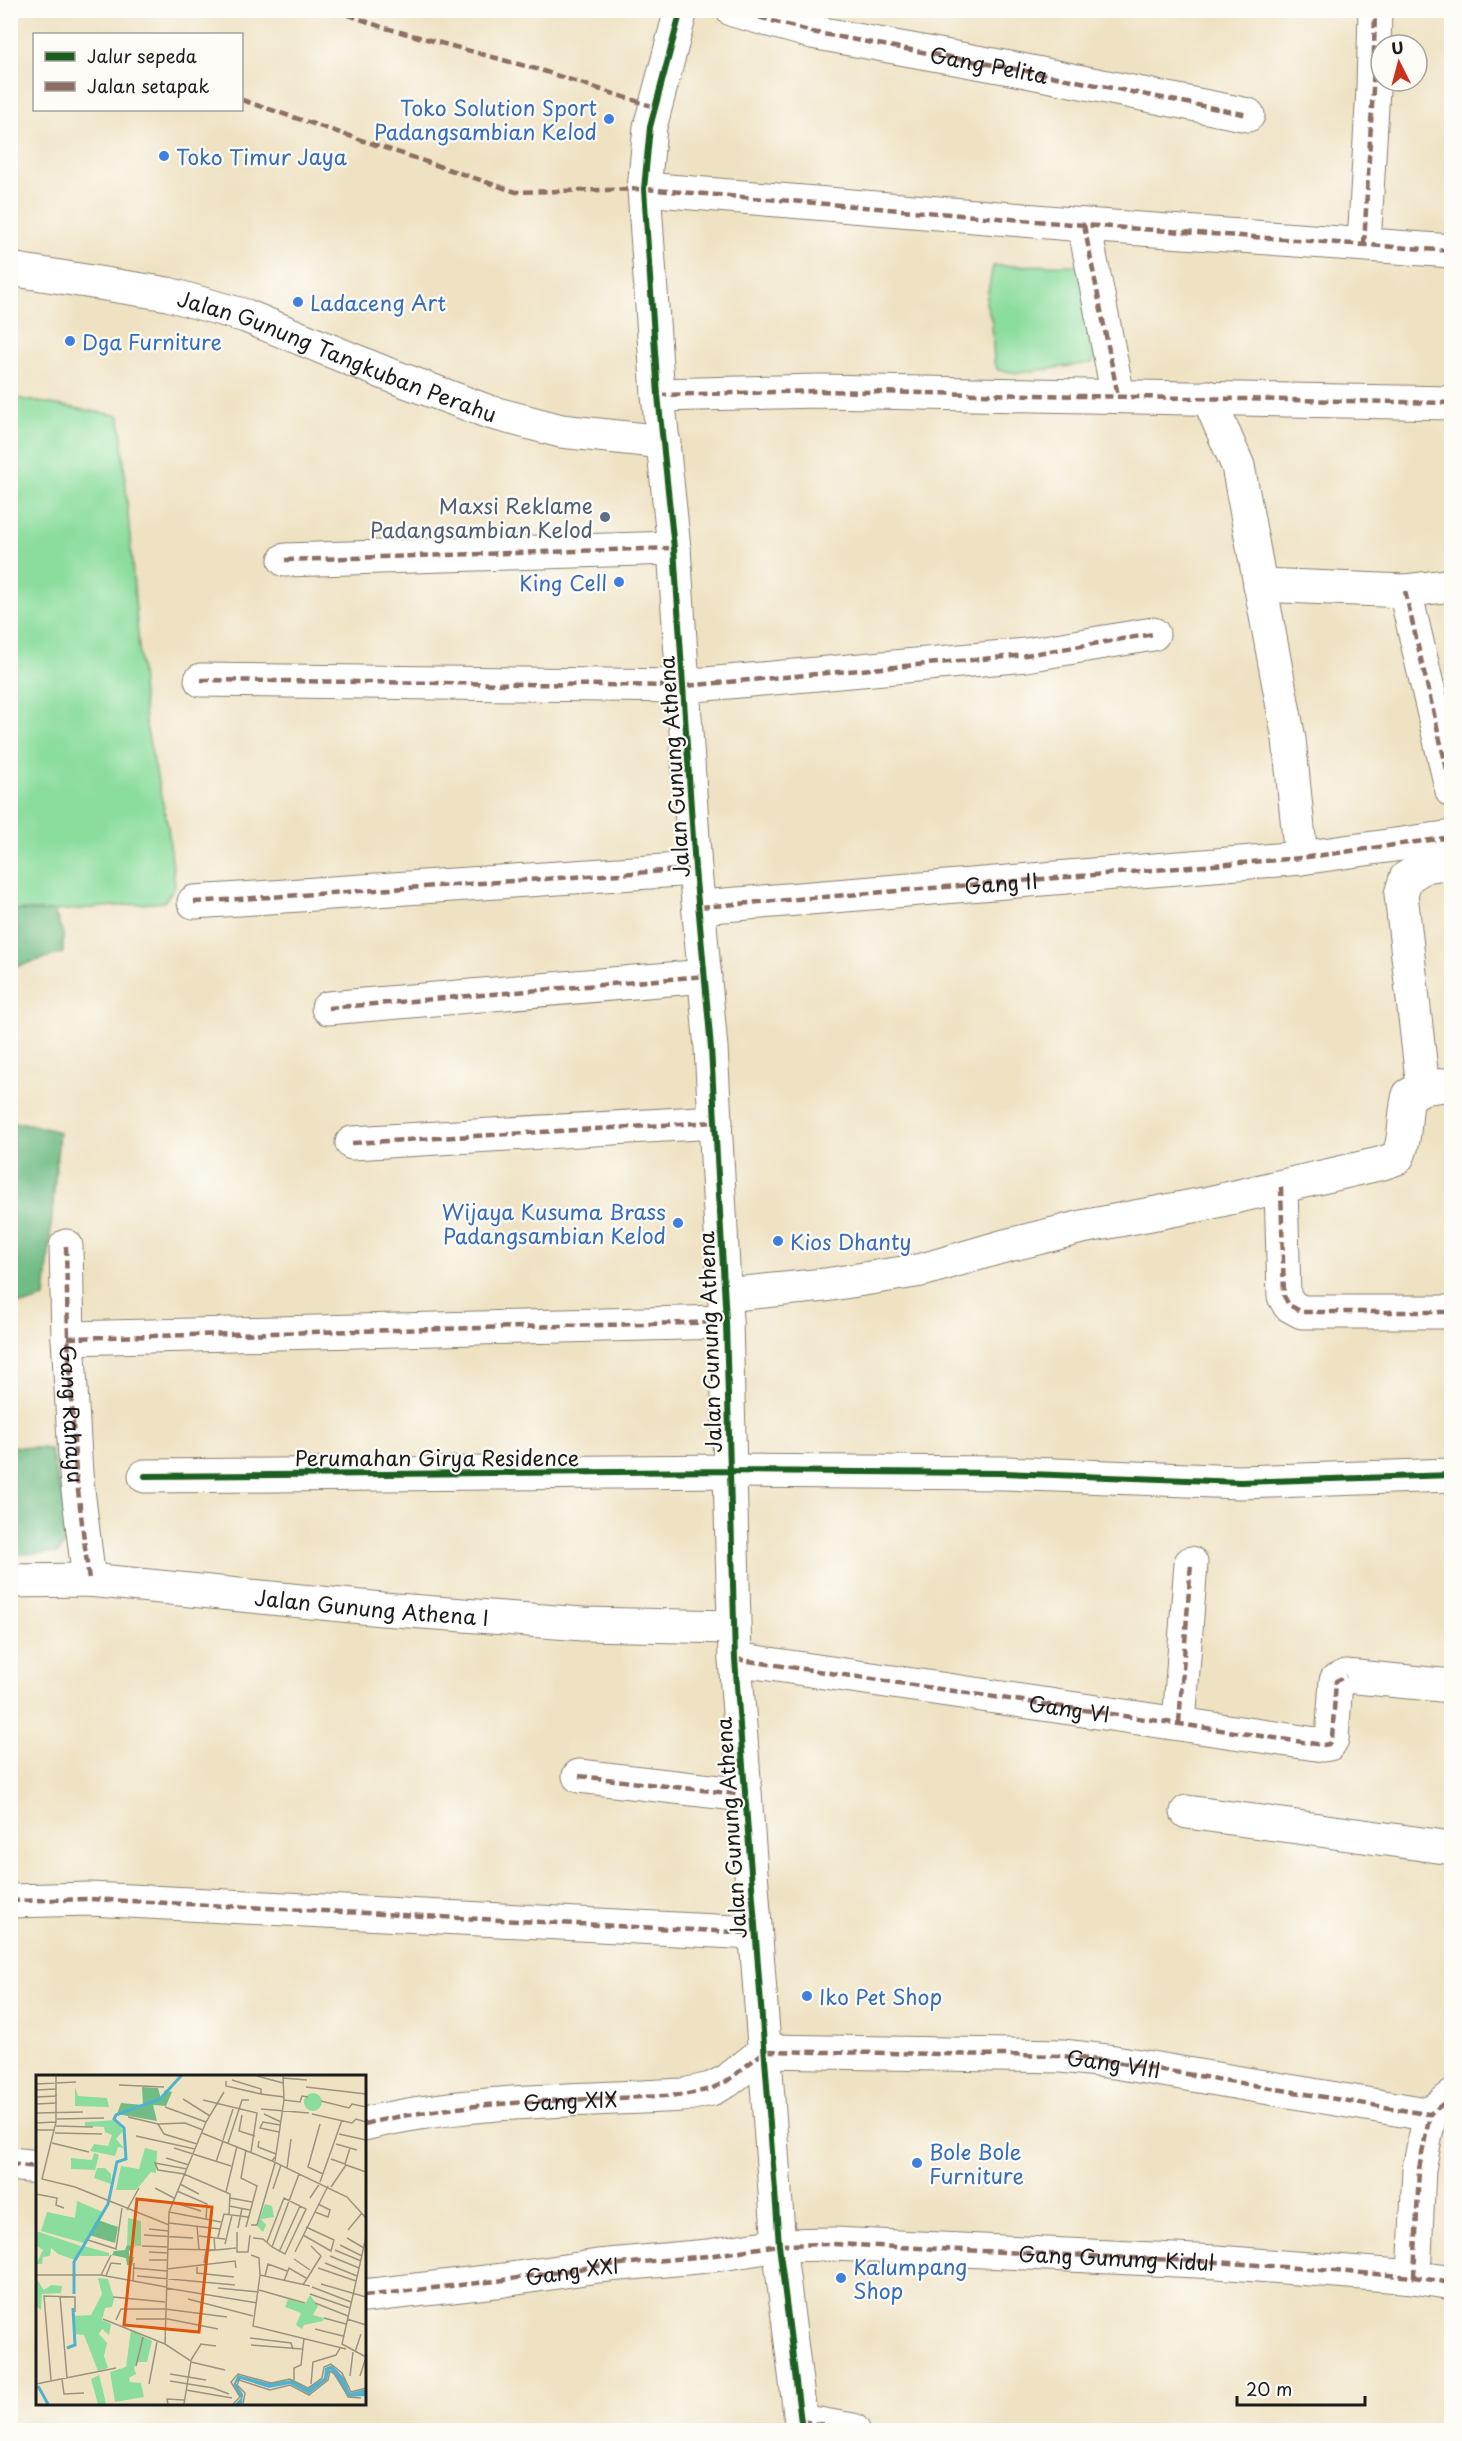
<svg xmlns="http://www.w3.org/2000/svg" width="1462" height="2441" font-family="'Playpen Sans',sans-serif">
<rect width="100%" height="100%" fill="#fdfcf7"/>
<filter id="ink" filterUnits="userSpaceOnUse"><feTurbulence type="fractalNoise" baseFrequency=".0167" numOctaves="2"/><feDisplacementMap in="SourceGraphic" scale="12" xChannelSelector="R" yChannelSelector="G"/><feConvolveMatrix kernelMatrix="1 2 1 2 8 2 1 2 1" color-interpolation-filters="sRGB"/></filter>
<filter id="wash" filterUnits="userSpaceOnUse"><feTurbulence type="fractalNoise" baseFrequency=".008" numOctaves="4" result="noise"/><feDisplacementMap in="SourceGraphic" scale="24" xChannelSelector="R" yChannelSelector="G"/><feGaussianBlur stdDeviation="1.35" result="paint"/><feColorMatrix in="noise" values="0 0 0 0 0 0 0 0 0 0 0 0 0 0 0 0 0 1.4 0 .05"/><feComposite in="paint" operator="in"/></filter>
<g filter="url(#wash)">
<rect width="100%" height="100%" fill="#efe2c3"/>
<!-- green -->
<path fill="#8bdd9d" stroke="#547c5c" stroke-width="1.5" d="M1081,265L1096,354L1092,363L1018,373L998,370L994,362L992,322L986,303L993,266Z
M10,397L120,416L145,722L168,827L175,886L164,902L54,911L11,910Z"/>
<!-- forest -->
<path fill="#70bc84" stroke="#466c50" stroke-width="1.5" d="M11,910L54,911L63,934V953L11,968Z
M11,1122L30,1124L59,1132L45,1298L25,1304L11,1303Z
M10,1446L50,1449L66,1514L64,1545L58,1553L11,1554Z"/>
</g>
<g filter="url(#ink)">
<g fill="none" stroke-linecap="round" stroke-linejoin="round">
<!-- street casing -->
<g stroke="#867f70" stroke-width="35">
<g id="street">
<path d="M733,10L812,32L1021,70L1248,115"/>
<path d="M644,189L1084,225L1452,251"/>
<path d="M1084,225L1118,396"/>
<path d="M1364,244L1373,89L1375,10"/>
<path d="M658,395L819,391L1452,403"/>
<path d="M1208,397L1238,466L1289,739L1301,858"/>
<path d="M285,560L674,548"/>
<path d="M1260,585L1405,591L1452,585"/>
<path d="M1405,591L1452,791"/>
<path d="M201,680L684,686L1026,655L1153,634"/>
<path d="M194,902L695,869"/>
<path id="s1" d="M700,907L1301,858L1452,837"/>
<path d="M328,1008L705,976"/>
<path d="M1423,1088L1401,894L1406,878L1425,866L1452,862"/>
<path d="M352,1143L716,1122"/>
<path d="M1281,1187L1284,1296L1289,1305L1302,1312H1452"/>
<path d="M66,1246L68,1338L76,1474L89,1580"/>
<path d="M724,1295L825,1285L922,1270L1001,1247L1082,1227L1204,1204L1383,1163L1397,1158C1407,1140 1403,1115 1409,1095L1423,1088L1452,1084"/>
<path d="M68,1338L726,1322"/>
<path d="M145,1476L730,1471L1004,1473L1240,1482L1452,1475"/>
<path id="s2" d="M10,1581L89,1580L382,1609L583,1624L733,1627"/>
<path id="s3" d="M735,1659L1323,1745L1329,1744L1332,1739L1336,1681L1346,1676L1452,1686"/>
<path d="M1179,1723L1191,1563"/>
<path d="M579,1776L745,1795"/>
<path d="M1187,1812L1452,1848"/>
<path d="M10,1901L90,1899L754,1933"/>
<path id="s4" d="M364,2124C468,2099 577,2101 683,2095L711,2089L727,2081L765,2051L1062,2056L1115,2062L1420,2113L1430,2114L1452,2097"/>
<path d="M10,2164L38,2167"/>
<path d="M1414,2277L1419,2169L1430,2114"/>
<path id="s5" d="M364,2296L504,2280L598,2266L708,2256L779,2245L834,2244L1217,2262L1414,2277L1452,2283"/>
<path d="M801,2421L853,2430"/>
</g>
</g>
<!-- secondary casing -->
<g stroke="#867f70" stroke-width="35">
<g id="secondary">
<path d="M681,10L650,127L644,189L658,395L674,548L695,869L711,1048L726,1322L735,1659L779,2245L802,2430"/>
<path id="s6" d="M10,269L168,294L246,316L387,374L489,412L561,431L664,442"/>
</g>
</g>
<!-- street -->
<use href="#street" stroke="#fff" stroke-width="33"/>
<!-- secondary -->
<use href="#secondary" stroke="#fff" stroke-width="33"/>
<!-- quiet -->
<g stroke="#8d6e63" stroke-width="4.5" stroke-dasharray="9 4.5" stroke-linecap="butt">
<path d="M335,10L382,27L540,70L655,107"/>
<path id="s7" d="M733,10L812,32L1021,70L1248,115"/>
<path d="M242,100L516,192L644,189L1084,225L1452,251"/>
<path d="M1084,225L1118,396"/>
<path d="M1364,244L1373,89L1375,10"/>
<path d="M658,395L819,391L1452,403"/>
<path d="M285,560L674,548"/>
<path d="M1405,591L1452,791"/>
<path d="M201,680L684,686L1026,655L1153,634"/>
<path d="M194,902L695,869"/>
<path d="M700,907L1301,858L1452,837"/>
<path d="M328,1008L705,976"/>
<path d="M352,1143L716,1122"/>
<path d="M1281,1187L1284,1296L1289,1305L1302,1312H1452"/>
<path id="s8" d="M66,1246L68,1338L76,1474L89,1580"/>
<path d="M68,1338L726,1322"/>
<path d="M735,1659L1323,1745L1329,1744L1332,1739L1336,1681L1346,1676"/>
<path d="M1179,1723L1191,1563"/>
<path d="M579,1776L745,1795"/>
<path d="M10,1901L90,1899L754,1933"/>
<path d="M364,2124C468,2099 577,2101 683,2095L711,2089L727,2081L765,2051L1062,2056L1115,2062L1420,2113L1430,2114L1452,2097"/>
<path d="M10,2164L38,2167"/>
<path d="M1414,2277L1419,2169L1430,2114"/>
<path d="M364,2296L504,2280L598,2266L708,2256L779,2245L834,2244L1217,2262L1414,2277L1452,2283"/>
<path d="M801,2421L853,2430"/>
</g>
<!-- cycleway casing -->
<g stroke="#fdfcf7" stroke-width="10">
<path id="cycleway" d="M681,10L650,127L644,189L658,395L674,548L695,869L711,1048L726,1322L735,1659L779,2245L802,2430
M145,1476L730,1471L1004,1473L1240,1482L1452,1475"/>
</g>
<!-- cycleway -->
<use href="#cycleway" stroke="#1b5e20" stroke-width="6"/>
</g>
</g>
<!-- markers -->
<g fill="#3f7fe0" stroke="#fdfcf7" stroke-width="2">
<circle cx="609" cy="119" r="6"/>
<circle cx="164" cy="156" r="6"/>
<circle cx="298" cy="302" r="6"/>
<circle cx="70" cy="341" r="6"/>
<circle cx="619" cy="582" r="6"/>
<circle cx="678" cy="1223" r="6"/>
<circle cx="778" cy="1241" r="6"/>
<circle cx="807" cy="1996" r="6"/>
<circle cx="917" cy="2163" r="6"/>
<circle cx="841" cy="2278" r="6"/>
</g>
<circle fill="#5c6f8a" stroke="#fdfcf7" stroke-width="2" cx="605" cy="517" r="6"/>
<g text-anchor="middle" dominant-baseline="central" stroke-width="4.5" stroke-linejoin="round" paint-order="stroke">
<!-- street labels -->
<g font-size="21" fill="#1c1c1c" stroke="#fdfcf7">
<text stroke="none"><textPath href="#s7" startOffset="262">Gang Pelita</textPath></text>
<text stroke="none"><textPath href="#s6" startOffset="340">Jalan Gunung Tangkuban Perahu</textPath></text>
<text transform="translate(673 767) rotate(-94)">Jalan Gunung Athena</text>
<text stroke="none"><textPath href="#s1" startOffset="302">Gang II</textPath></text>
<text transform="translate(709 1342) rotate(-92)">Jalan Gunung Athena</text>
<text stroke="none"><textPath href="#s8" startOffset="168">Gang Rahayu</textPath></text>
<text x="437" y="1457">Perumahan Girya Residence</text>
<text stroke="none"><textPath href="#s2" startOffset="363">Jalan Gunung Athena I</textPath></text>
<text stroke="none"><textPath href="#s3" startOffset="338">Gang VI</textPath></text>
<text transform="translate(730 1828) rotate(-94)">Jalan Gunung Athena</text>
<text stroke="none"><textPath href="#s4" startOffset="765">Gang VIII</textPath></text>
<text stroke="none"><textPath href="#s4" startOffset="208">Gang XIX</textPath></text>
<text stroke="none"><textPath href="#s5" startOffset="756">Gang Gunung Kidul</textPath></text>
<text stroke="none"><textPath href="#s5" startOffset="210">Gang XXI</textPath></text>
</g>
<!-- shop labels -->
<g font-size="21" fill="#366cbe" stroke="#fdfcf7" text-anchor="start">
<text x="597" y="107" text-anchor="end">Toko Solution Sport<tspan x="597" dy="24">Padangsambian Kelod</tspan></text>
<text x="176" y="156">Toko Timur Jaya</text>
<text x="310" y="302">Ladaceng Art</text>
<text x="82" y="341">Dga Furniture</text>
<text x="607" y="582" text-anchor="end">King Cell</text>
<text x="666" y="1211" text-anchor="end">Wijaya Kusuma Brass<tspan x="666" dy="24">Padangsambian Kelod</tspan></text>
<text x="790" y="1241">Kios Dhanty</text>
<text x="819" y="1996">Iko Pet Shop</text>
<text x="929" y="2151">Bole Bole<tspan x="929" dy="24">Furniture</tspan></text>
<text x="853" y="2266">Kalumpang<tspan x="853" dy="24">Shop</tspan></text>
</g>
<!-- service labels -->
<g font-size="21" fill="#4e5e75" stroke="#fdfcf7" text-anchor="end">
<text x="593" y="505">Maxsi Reklame<tspan x="593" dy="24">Padangsambian Kelod</tspan></text>
</g>
</g>
<!-- overview -->
<g transform="translate(36 2075)">
<rect width="330" height="330" fill="#efe2c3"/>
<path d="M39,12L42,21L71,23L73,32L39,31ZM268 27a9 9 0 1 1 18 0a9 9 0 1 1-18 0ZM80,45L87,56L80,64L88,73L82,72L79,81L54,76L58,69L72,71L76,60L69,57L68,52L49,51V47ZM109,73L121,76L120,98L115,97L100,115H80L85,91L103,94ZM58,78L63,80L59,95L35,94V83L56,85ZM61,93H69L75,99V109L58,103ZM41,126L67,137L48,168L5,156L11,137L39,143ZM229,129L236,131L238,142L225,144L230,150L227,157L221,151ZM92,143L105,146V171L91,170ZM0,156L45,171L39,185L22,179L15,173L14,181L7,182L6,189H0L7,175L1,171L0,175ZM48,171L73,178V181H44ZM0,203L8,215L15,210L26,211L25,218L6,219L5,235L0,231ZM62,203L72,204L78,224L76,232L69,233L66,245L75,249L73,260L66,254L63,259L71,268L68,281L72,293L62,296L48,260L39,259L38,241L55,240L66,219ZM274,220L282,231L277,240L288,243L287,246L268,250L266,254L260,250L265,238L249,232L252,224L269,229ZM95,255L116,266L111,287H102L98,293L100,299L93,303L94,307L105,308L108,322L79,327L74,297L90,292ZM63,300L67,316L70,329H62L55,304Z" fill="#8bdd9d"/>
<path d="M106,12L122,13L125,24L129,15L136,17L130,31L117,30L121,46L81,39L85,28L107,30ZM62,145L82,152L79,168L53,160ZM91,170L99,171L93,176V181L98,182L96,191L91,190L90,183L76,180L78,176L89,175Z" fill="#70bc84"/>
<path d="M296,290L309,304L314,318L330,314V321L312,322L294,294L291,305L273,319L254,309L233,313L205,304L200,308L207,319L206,329H199L205,323L197,310L202,300L232,308L256,305L271,313L288,303L289,293Z" fill="#4fb2ce"/>
<path fill="none" stroke="#4fb2ce" stroke-width="3" d="M38,219V187L72,129L81,87L90,84L88,53L78,44L80,40L124,24L145,1M31,273L39,270L37,233M2,311L12,329"/>
<path fill="none" stroke="#9b9380" stroke-width="1.5" d="M20,1V47L6,104L39,112L133,150M221,1L247,8M247,3L271,5M196,5L225,14V19L248,22M190,6V11L225,19M0,9L40,7M83,10L128,12M270,12L330,19M0,15L20,14M0,22L21,21M147,24L174,41M167,25L221,38L215,77M248,25L264,27L266,21L272,22M285,26L313,33L316,29L330,32M0,29L21,28M129,32L170,47M225,34L273,38M0,38L47,37M228,39L245,47M276,39L316,48L320,44L330,47M206,40L203,56L219,61M92,42L122,49L149,48L167,55M21,44L68,43M0,48L20,47M122,49L128,59L161,69M284,49L272,92L287,99M20,51L57,52M0,55H19M243,57L224,53L227,47L244,50M19,58L66,59M166,58L236,86M303,59L330,65M100,61L159,74M187,65L197,34M223,66L222,72L240,79M16,68L53,77M192,68L206,25H213M300,69L321,75M138,73L195,91M239,82L236,86L311,122L330,143M130,83L153,90M295,84L309,89L314,73M239,86L248,25L247,1M180,87L187,66M251,93L255,64M151,94L119,88L122,95L148,99L194,119L193,140M284,107L306,45M144,109L163,119M295,112L310,90L330,97M119,113L138,123M237,114L245,90M141,116L171,129L170,144M190,117L201,71M0,119L21,123L20,130L28,133M194,123L216,127M274,123L284,108M136,127L165,136M193,131L214,135M91,135L103,113M133,137L185,147M279,137L292,142L294,135L282,129M133,148L184,154M215,150H221L239,88M161,151L163,175M210,152L221,111L205,103L210,75M202,153L206,133M113,154L133,156M312,155L326,138M201,157V177H212L214,160M108,160L157,163M267,160L295,176L298,165L270,152M163,161L189,164M182,162L188,139L212,142M330,162L306,269L330,282M217,163L227,164L236,172L249,179L270,134L248,123L231,167M311,163L328,173M52,165L80,174L86,133M189,169L196,140M304,170L326,181M106,171L132,172M236,172L263,99M132,174L179,175L178,162M299,175L325,186M113,177L132,178M243,177L264,131M259,177L292,111M215,180L223,183L224,200L217,251L310,274M294,181L323,193M258,184L274,195M113,185H132M168,188L170,176L200,173M289,188L321,201M161,192V198L198,202M97,193L131,196M282,193L320,206M131,194L199,186L200,193M0,200H65L130,212M65,200L75,180M224,200L274,211M70,201L75,188L85,189M101,201L199,210M229,201L232,189L251,196M97,206L98,188M248,206L253,193L270,203M285,209L330,222M267,210L285,181L275,171M276,212L315,227M130,213L221,228M182,213L223,217M223,215L269,228M274,219L314,233M24,221L31,303M77,222L129,227M152,224L217,241M279,228L312,241M288,243L310,249M67,244L129,269M100,244H132L182,254M311,244L330,250M80,245L85,234H129L191,242M279,254L307,261M214,263L255,268L257,274M215,270L266,274M319,277L325,259M155,285L165,269L180,271M155,287L189,295M100,291L107,262M134,299L170,305M314,301L317,277M324,301L330,282M26,304L28,319L48,318M15,305L8,221L39,222V237M258,305V293L265,290L268,263M134,306L177,313L193,319M0,309L80,293M113,309L121,267M275,309L277,287L300,280L304,273M150,315L196,323M132,329L131,324L148,325M148,329L155,286L129,269L133,137L170,47L188,17M197,329L204,322L195,307L202,299L235,308L254,304L272,313L286,303L288,292L295,289L306,298L315,317L330,313M207,329L209,318L201,310L203,305L234,315L254,310L273,320L292,305L294,296L301,301L312,322L325,323"/>
<path fill="#de560d" fill-opacity="0.15" stroke="#de560d" stroke-width="3" d="M101,124L176,132L163,257L88,250Z"/>
<rect width="330" height="330" fill="none" stroke="#1c1c1c" stroke-width="3"/>
</g>
<!-- margin -->
<rect width="1462" height="2441" fill="none" stroke="#fdfcf7" stroke-width="36"/>
<!-- legend -->
<rect x="33" y="33" width="210" height="78" fill="#fdfcf7" stroke="#a3a29f" stroke-width="1.5"/>
<rect x="45" y="52" width="30" height="9" fill="#1b5e20" stroke="#a3a29f" stroke-width="1.5"/>
<text x="87" y="63" font-size="18" fill="#1c1c1c">Jalur sepeda</text>
<rect x="45" y="82" width="30" height="9" fill="#8d6e63" stroke="#a3a29f" stroke-width="1.5"/>
<text x="87" y="93" font-size="18" fill="#1c1c1c">Jalan setapak</text>
<!-- north arrow -->
<g transform="translate(1399 63) rotate(354)"><circle r="28" fill="#fdfcf7" stroke="#a3a29f" stroke-width="1.5"/>
<path d="M0-4.5L10 22L0 15L-10 22Z" fill="#c8321e"/>
<text y="-9" font-size="16" font-weight="bold" text-anchor="middle" fill="#1c1c1c">U</text>
</g>
<!-- scale -->
<path d="M1237 2396v9h128v-9" fill="none" stroke="#1c1c1c" stroke-width="3"/>
<text x="1246" y="2396" font-size="18" fill="#1c1c1c" stroke="#fdfcf7" stroke-width="4.5" paint-order="stroke">20 m</text>
</svg>
